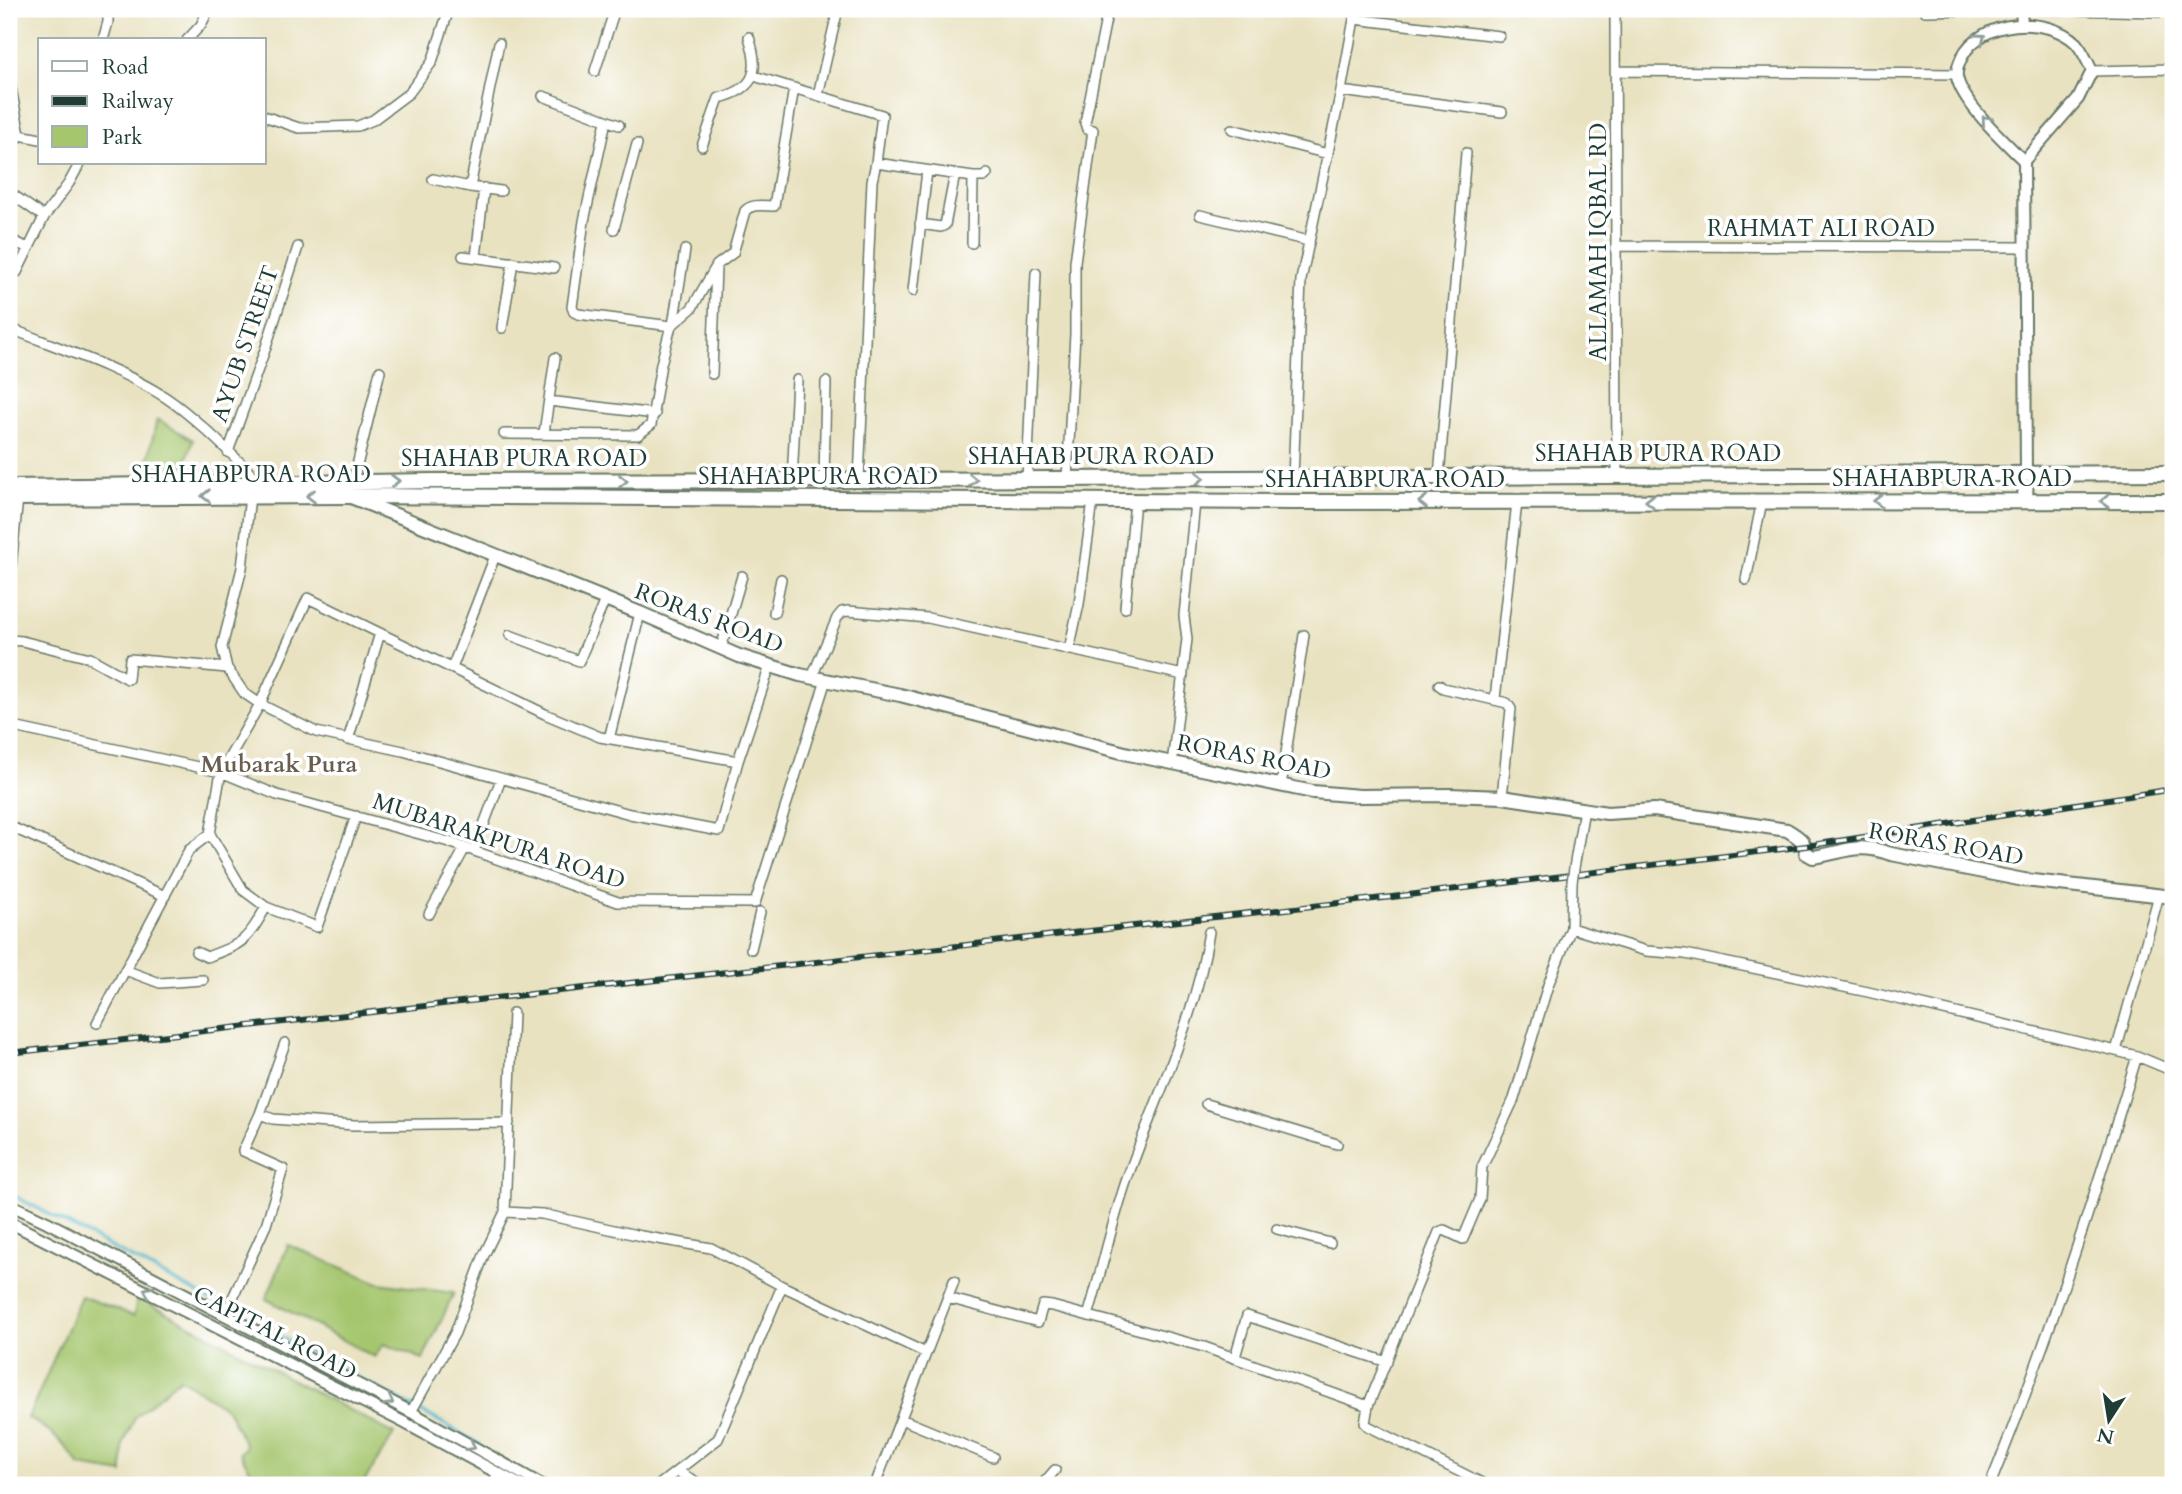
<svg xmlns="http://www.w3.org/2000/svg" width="2182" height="1494" font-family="Cardo,serif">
<rect width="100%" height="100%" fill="#fff"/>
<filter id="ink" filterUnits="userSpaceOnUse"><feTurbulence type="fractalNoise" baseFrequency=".0143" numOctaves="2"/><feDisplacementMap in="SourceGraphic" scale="14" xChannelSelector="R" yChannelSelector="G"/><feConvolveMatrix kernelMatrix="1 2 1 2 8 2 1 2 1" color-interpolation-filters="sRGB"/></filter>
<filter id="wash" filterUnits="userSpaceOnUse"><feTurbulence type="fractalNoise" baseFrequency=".00686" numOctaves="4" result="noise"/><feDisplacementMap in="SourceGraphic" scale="28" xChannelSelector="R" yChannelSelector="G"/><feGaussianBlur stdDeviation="1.57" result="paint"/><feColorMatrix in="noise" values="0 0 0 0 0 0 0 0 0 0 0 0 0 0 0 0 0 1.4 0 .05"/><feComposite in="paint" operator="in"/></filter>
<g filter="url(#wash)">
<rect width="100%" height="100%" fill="#e9e2c1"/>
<!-- green -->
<path fill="#a6c66e" stroke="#628251" stroke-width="2" d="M157,419L193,440L181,476H144Z
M288,1245L379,1283L454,1293L423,1359L384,1344L374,1357L266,1299Z
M81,1296L134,1316L137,1297L394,1434L362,1485H259L240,1453L246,1446L227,1409L180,1378L135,1417L123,1445V1473L80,1466C67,1446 49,1429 28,1418Z"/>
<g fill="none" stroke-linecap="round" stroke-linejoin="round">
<!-- stream -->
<path stroke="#50b7ce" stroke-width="3.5" d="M9,1193L441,1422L479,1444"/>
</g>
</g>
<g filter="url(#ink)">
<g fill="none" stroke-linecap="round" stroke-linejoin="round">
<!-- minor casing -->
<g stroke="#667765" stroke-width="12">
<path id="minor" d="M1615,9L1617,476
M1925,11L2021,9L2159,12
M103,40L108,22V9
M187,40L201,25L209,9
M595,71L615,9
M1616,71L1956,74
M2092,71L2173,69
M754,76L882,115L876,163L872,181L859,480
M9,78L20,135L40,139
M1341,91L1354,19L1499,36
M818,95L838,9
M543,96L619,125
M264,116L299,128L358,126L373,120L409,93L432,62L449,9
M606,121L584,221L572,307L574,312L578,314L671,326
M1232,129L1328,154
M702,146L719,98C756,89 760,71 749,37
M9,153L18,135
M876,163L973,177H984L987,174
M433,179L470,187L501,191
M470,187L499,43
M9,192L44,217
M1200,215L1309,241
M920,224L941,227L945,225L955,174
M614,229L637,144
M9,239L28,248
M972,243L973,177
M1618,246L2024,247
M463,256L554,268
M476,257L484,188
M17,272L44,217L69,183L80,163
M913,291L927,171
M673,325L685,250
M9,328C61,349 118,367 165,397C198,419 232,455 261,483
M502,328L513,262
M712,374L716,267
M549,401L655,414
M544,433L555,358
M504,434L638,435L651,425L661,364L671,326L692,308L717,265L733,253L745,211C752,203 764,206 774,206L794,88
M228,452L266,347L298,247
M1439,477L1466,153
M1293,478L1301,280L1341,91L1502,112
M1027,479L1036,273
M1067,479L1075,334V262L1093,130L1087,129L1085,123L1108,9
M824,480L826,382
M792,481L797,380
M353,482L380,371
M250,496L242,568L222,647L227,668L244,693L260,704L316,732L403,751L630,814L719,831L738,761L770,666
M1746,580L1762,501
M9,586L18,498
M1125,608L1135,501
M774,613L781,579
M510,635L579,661L605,600
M9,640L22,641L90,658L128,679L130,659L227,668
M721,648L742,576
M1069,650L1079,604L1093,501
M452,668L495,556
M812,677L837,618L842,612L848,611L928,618L1183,675
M1439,685L1443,688L1507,703L1511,709L1502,797
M1495,699L1517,502
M9,726L221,772L277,795L449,842L618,902L755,903L826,680
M609,739L640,613
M348,740L380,633
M1172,764L1187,639L1184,616L1195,502
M1281,786L1304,635
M356,816L317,927L266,907L243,890L210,834L221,772L260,704L308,598L545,714L600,737L738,761
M9,826L165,896
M474,851L501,779
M1574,868L1584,809
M429,914L465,848
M1571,928L1646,951L1685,954L1868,992L2137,1056L2173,1071
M751,949L760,912
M196,952L207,957C244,943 246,942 266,907
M125,970L160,983L203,980
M97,1023L189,850L210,834
M2116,1051L2159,895
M1206,1104L1337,1144
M260,1114L273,1119L354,1125L509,1123
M505,1212L542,1214L641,1236L711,1248L782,1286L926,1353
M1277,1229L1330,1243
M948,1298L1038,1322L1043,1305L1052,1306L1204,1347L1368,1406
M225,1315L266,1225L283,1169L243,1151L260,1114L285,1043
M1088,1316C1102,1270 1112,1221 1128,1176C1157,1095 1196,1017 1209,932
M1235,1357L1247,1316L1387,1362
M411,1412L455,1333L484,1255L505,1212L513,1013
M901,1419L993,1457
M677,1471L701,1485
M491,1485L499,1474
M659,1485L718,1439L782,1286
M875,1485L954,1281
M1042,1485L1055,1470
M1486,1485L1368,1426L1365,1423L1368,1406L1439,1232L1444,1230L1463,1239L1480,1199L1482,1167L1514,1099L1548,985L1571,928L1572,882
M1990,1485C2047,1345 2093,1201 2137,1056"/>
</g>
<!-- tertiary casing -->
<g stroke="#667765" stroke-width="14">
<path id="tertiary" d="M2021,9L2022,24
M2024,161C2005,142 1962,103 1957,77C1956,70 1959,63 1962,57C1981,19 2047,15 2076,43C2083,51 2088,62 2092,71L2078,99L2024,161L2026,473
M9,1204L47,1222L411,1412L542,1485
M9,1222L405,1423L520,1485"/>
</g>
<!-- secondary casing -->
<g stroke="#667765" stroke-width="16">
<path id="secondary" d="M351,497L640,613L739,656L800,675L900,695L1129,754L1313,792L1360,796L1449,795L1502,797L1607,813L1654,810L1787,830C1797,836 1806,841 1806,853L1813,857C1847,852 1856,842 1891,854L2024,880L2173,897
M9,1474L12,1485"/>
</g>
<!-- primary casing -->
<g stroke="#667765" stroke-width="18">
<path id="primary" d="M9,487L433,481L880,480L2173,473
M9,498L348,496L1293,502L2173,501
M2025,501L2026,473"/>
</g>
<!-- minor -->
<use href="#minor" stroke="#fff" stroke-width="9"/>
<!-- tertiary -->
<use href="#tertiary" stroke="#fff" stroke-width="10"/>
<!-- secondary -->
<use href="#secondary" stroke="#fff" stroke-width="12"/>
<!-- primary -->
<use href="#primary" stroke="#fff" stroke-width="14"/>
<!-- rail casing -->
<g stroke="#1f3d34" stroke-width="6">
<path id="rail" d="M9,1053L1392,897L1806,846L2173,789"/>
</g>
<!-- rail -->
<use href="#rail" stroke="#fff" stroke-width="3.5" stroke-dasharray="10" stroke-linecap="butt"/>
<!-- minor-bridge casing -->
<g stroke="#667765" stroke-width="12" stroke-linecap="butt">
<path id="minor-bridge" d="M1572,882L1574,868"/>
</g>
<!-- minor-bridge -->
<use href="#minor-bridge" stroke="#fff" stroke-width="9"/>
</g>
<!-- one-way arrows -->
<defs><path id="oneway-chevron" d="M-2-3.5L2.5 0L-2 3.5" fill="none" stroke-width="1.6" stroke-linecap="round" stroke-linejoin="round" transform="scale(1.75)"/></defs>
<g stroke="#8f9e9a">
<use href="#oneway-chevron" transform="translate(1981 38) rotate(-35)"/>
<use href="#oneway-chevron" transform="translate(1986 120) rotate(-130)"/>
<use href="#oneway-chevron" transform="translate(1200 478)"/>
<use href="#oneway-chevron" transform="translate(973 480)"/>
<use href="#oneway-chevron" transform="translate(395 481) rotate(-1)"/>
<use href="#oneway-chevron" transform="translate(623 481)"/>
<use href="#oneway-chevron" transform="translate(206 496) rotate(179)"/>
<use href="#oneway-chevron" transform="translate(311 496) rotate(180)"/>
<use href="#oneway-chevron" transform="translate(1650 501) rotate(-180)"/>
<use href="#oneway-chevron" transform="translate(1878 501) rotate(-179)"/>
<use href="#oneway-chevron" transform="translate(2105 501) rotate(180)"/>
<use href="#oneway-chevron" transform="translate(1423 502) rotate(180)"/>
<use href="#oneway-chevron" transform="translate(148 1291) rotate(-153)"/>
<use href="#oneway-chevron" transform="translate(389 1401) rotate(28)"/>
<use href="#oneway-chevron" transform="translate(471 1446) rotate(29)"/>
</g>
</g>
<g text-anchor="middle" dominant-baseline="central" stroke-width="7" stroke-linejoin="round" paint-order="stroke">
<!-- street labels -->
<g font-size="23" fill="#1f3d34" stroke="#fff">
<text x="1821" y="228">RAHMAT ALI ROAD</text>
<text transform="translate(1598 242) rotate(-90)">ALLAMAH IQBAL RD</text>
<text transform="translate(245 344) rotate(-71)">AYUB STREET</text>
<text x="1658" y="453">SHAHAB PURA ROAD</text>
<text x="1091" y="456">SHAHAB PURA ROAD</text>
<text x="524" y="458">SHAHAB PURA ROAD</text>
<text x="251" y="474">SHAHABPURA ROAD</text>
<text x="818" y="476">SHAHABPURA ROAD</text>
<text x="1952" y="478">SHAHABPURA ROAD</text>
<text x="1385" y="479">SHAHABPURA ROAD</text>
<text transform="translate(709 618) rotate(21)">RORAS ROAD</text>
<text transform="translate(1254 757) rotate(11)">RORAS ROAD</text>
<text transform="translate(499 841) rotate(18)">MUBARAKPURA ROAD</text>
<text transform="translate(1946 844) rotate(10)">RORAS ROAD</text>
<text transform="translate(275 1333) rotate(27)">CAPITAL ROAD</text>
</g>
<!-- neighbourhood labels -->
<g font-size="24" font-weight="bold" fill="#695e50" stroke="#fff">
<text x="279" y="764">Mubarak Pura</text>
</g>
</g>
<!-- margin -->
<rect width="2182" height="1494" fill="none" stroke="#fff" stroke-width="35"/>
<!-- legend -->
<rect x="38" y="38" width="228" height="126" fill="#ffffff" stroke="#a5b1ae" stroke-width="2"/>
<rect x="52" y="61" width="35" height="10" fill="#ffffff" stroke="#a5b1ae" stroke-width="2"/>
<text x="102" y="74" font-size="21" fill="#1f3d34">Road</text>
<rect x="52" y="96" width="35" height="10" fill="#1f3d34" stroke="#a5b1ae" stroke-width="2"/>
<text x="102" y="108" font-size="21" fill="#1f3d34">Railway</text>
<rect x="52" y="126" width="35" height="21" fill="#a6c66e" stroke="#a5b1ae" stroke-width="2"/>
<text x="102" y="144" font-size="21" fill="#1f3d34">Park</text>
<!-- north arrow -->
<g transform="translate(2109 1420) rotate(192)" stroke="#ffffff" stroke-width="5" paint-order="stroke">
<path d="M0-5L12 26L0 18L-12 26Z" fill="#1f3d34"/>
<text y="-10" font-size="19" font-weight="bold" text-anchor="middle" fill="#1f3d34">N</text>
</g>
</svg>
